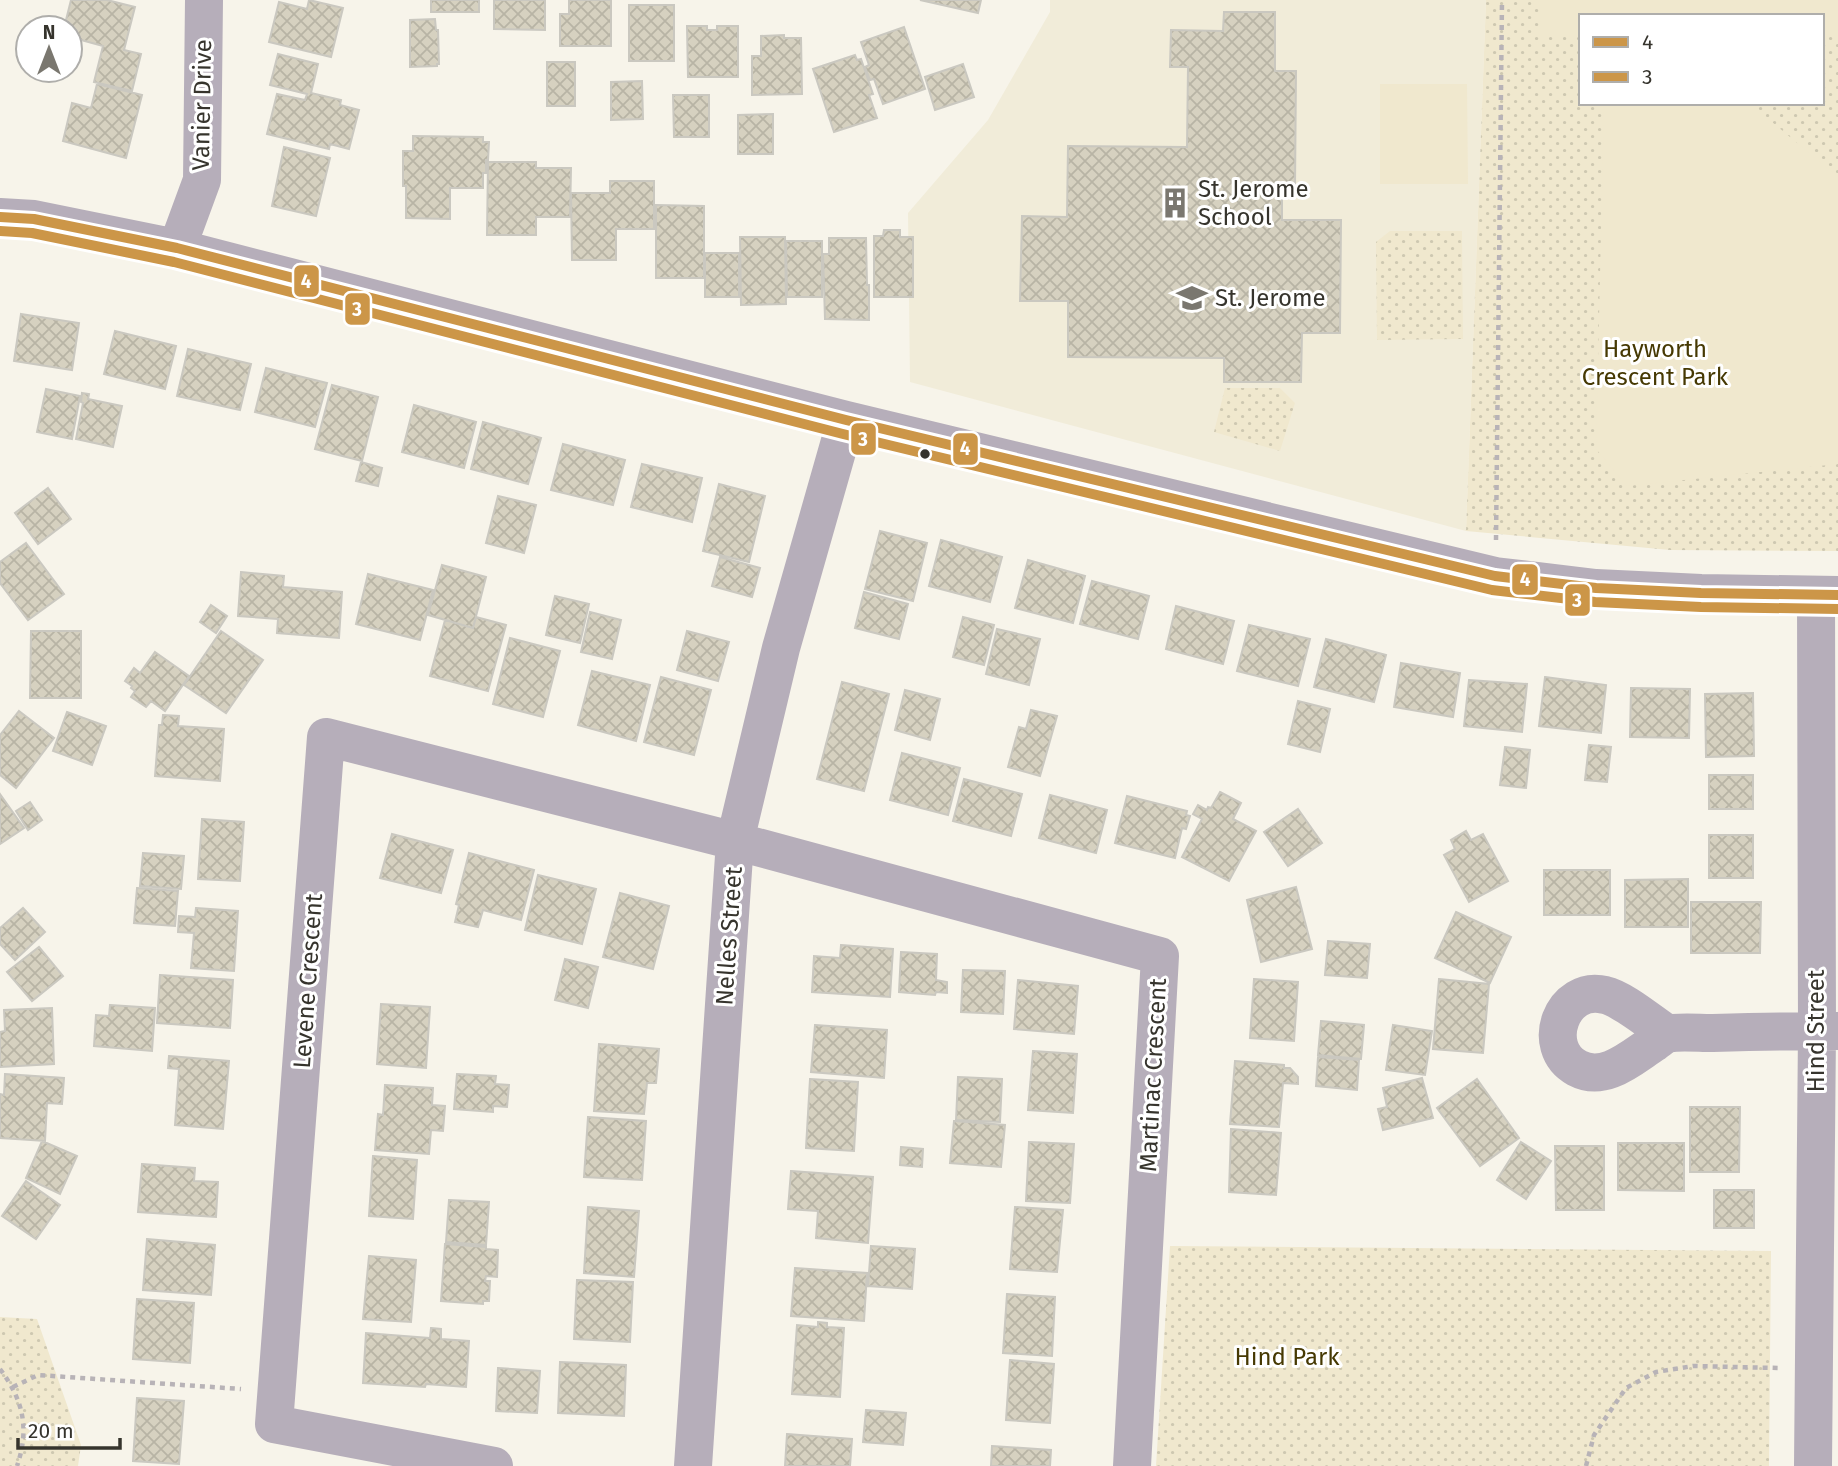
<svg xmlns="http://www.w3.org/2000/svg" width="1838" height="1466" font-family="'Fira Sans',sans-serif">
<defs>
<pattern id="green-dots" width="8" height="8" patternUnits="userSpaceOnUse" patternTransform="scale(1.75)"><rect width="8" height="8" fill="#f0e8ce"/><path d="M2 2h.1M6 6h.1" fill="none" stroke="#cec8b1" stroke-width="1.8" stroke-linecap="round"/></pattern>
<pattern id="building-cross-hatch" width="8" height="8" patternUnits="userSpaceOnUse" patternTransform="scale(1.75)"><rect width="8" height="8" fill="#d6d1c0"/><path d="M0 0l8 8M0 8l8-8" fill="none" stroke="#b8b4a5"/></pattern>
</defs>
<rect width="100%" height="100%" fill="#f7f4ea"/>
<!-- built -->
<path fill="#f1ecd9" d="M1050,0H1486L1466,531L910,382L908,213L988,120L1050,12Z"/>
<!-- green -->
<path fill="url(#green-dots)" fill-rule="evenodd" d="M1486,0H1838V551L1670,550L1466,531ZM1581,16H1822V103H1581Z
M1390,231H1462L1463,339L1377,340L1376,242Z
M1225,388H1280L1295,403L1280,451L1214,432Z
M1170,1246L1771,1251L1769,1466H1156Z
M0,1317L37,1319L81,1445L78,1466H0Z"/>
<!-- pitch -->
<path fill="#f0e8ce" d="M1540,0H1838V35H1822V16H1581V35H1540Z
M1380,84H1467L1468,184H1380Z
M1604,103H1749L1838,177V464L1627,486L1596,449Z"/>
<!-- building -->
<path fill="url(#building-cross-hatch)" stroke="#cac8c0" stroke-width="2" d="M71,0H107L135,7L124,50L141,54L132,91L94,82L103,46L70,37V28H64Z
M309,0L343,8L331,57L269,42L279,2L307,9Z
M431,0H479V12H431Z
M494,0H545V30L494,29Z
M569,0H611V46H560V14H569Z
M920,0H981L978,13Z
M629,5H674V61H629Z
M1224,12H1275V71H1296L1295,189H1282V220H1341L1340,333H1302L1301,382H1224V358L1068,357V301H1020L1022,216L1067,217L1068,146L1187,147L1188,67H1170L1171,30L1223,31Z
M435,19L436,30H438L439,64H437V66L410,67V20Z
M687,26H707V30H717V26H738V77H688Z
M904,27L925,89L883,104L874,79L870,80L865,67L869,65L861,42Z
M784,35V38H801L802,94L752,95V56H761V36Z
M278,54L318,64L311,93L341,100L340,105L359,110L349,149L330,144L329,149L267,134L277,94L305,100L307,94L270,85Z
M855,55L857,60L861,59L873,94L869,95L877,118L834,132L813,69Z
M547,62H575V106H547Z
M963,64L974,97L935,110L925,77Z
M642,81L643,119L611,120V82Z
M97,84L142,95L126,158L63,141L72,103L91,108Z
M673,95H709V137H674Z
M773,114V154H738V115Z
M413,136L483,137V142H489L488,160H486V173H483V188H450V219L406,218V186H403V151H413Z
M284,147L330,158L316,216L272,206Z
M488,162H536V168H571L570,217H536V235H487Z
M610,181H654V229H616V260H572L571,193H610Z
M656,205L704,206V278H656Z
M884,230H900V237H913V297H874V236H883Z
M740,237H785L786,304L741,305Z
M829,238H866L867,285H869V320L825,319L823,254H829Z
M786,241H822V297H787Z
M705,253H739V297H705Z
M21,314L79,323L72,370L14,361Z
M115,331L176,346L165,389L104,374Z
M188,349L251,364L240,410L177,396Z
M266,368L327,383L315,427L255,412Z
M332,385L378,397L362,461L315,449Z
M46,389L80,396L72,439L37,432Z
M82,393L89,394L88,399L122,406L113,447L76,439L83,403L81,402Z
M414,405L476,422L464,468L402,452Z
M483,422L541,438L528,484L471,469Z
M563,444L625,460L613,505L551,490Z
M361,462L382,468L378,486L356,481Z
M642,464L702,478L692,522L631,507Z
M719,484L765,496L749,562L703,551Z
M48,488L71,519L38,544L15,513Z
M498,496L536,505L524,553L486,543Z
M880,531L927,543L913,601L865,589Z
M941,540L1002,557L990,602L929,586Z
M26,543L64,594L28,620L0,583V562Z
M720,557L760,568L752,597L712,586Z
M1028,560L1085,576L1073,623L1015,608Z
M442,565L486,577L473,628L428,615Z
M241,572L284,576L283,587L342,592L339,638L277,633L278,619L238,616Z
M368,574L433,590L420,640L356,624Z
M1092,581L1149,596L1138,639L1080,624Z
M864,592L908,604L899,639L855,628Z
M555,596L589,604L580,643L546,635Z
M211,605L227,616L216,633L200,622Z
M1176,606L1234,621L1223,664L1166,649Z
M590,612L621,620L612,659L581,652Z
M476,617L506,625L488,691L430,676L445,620L473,628Z
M963,617L994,625L984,665L953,657Z
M1249,625L1310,639L1298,686L1237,671Z
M997,629L1040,639L1029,685L986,674Z
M31,631H81V698H30Z
M221,631L263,660L226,713L184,685Z
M687,631L729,642L718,681L677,670Z
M510,638L560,651L543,717L493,704Z
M1326,639L1386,655L1374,702L1314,687Z
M155,652L189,676L165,711L151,701L146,707L131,697L135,691L131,688L132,686L125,681L134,668L140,673Z
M1401,663L1460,673L1453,717L1394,707Z
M592,671L650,685L636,741L578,725Z
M661,677L711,690L694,755L644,742Z
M1545,677L1606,685L1601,733L1539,726Z
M1469,680L1527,684L1522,732L1464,726Z
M842,682L889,694L864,791L817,779Z
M1631,688L1690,689L1689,738L1630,737Z
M905,690L940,699L930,740L895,730Z
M1753,693L1754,756L1706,757L1705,694Z
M1298,701L1330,709L1320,752L1288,744Z
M1031,710L1057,716L1040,776L1008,767L1019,727L1026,729Z
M19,711L54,738L16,788L0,775V735Z
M67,712L106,726L92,765L53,751Z
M163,715L179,716L178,726L224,729L220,781L155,776L159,725H162Z
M1589,745L1611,747L1607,782L1585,780Z
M1505,747L1530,750L1526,788L1500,785Z
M902,753L960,768L948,815L890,800Z
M1709,775H1753V809H1709Z
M964,779L1022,794L1011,836L953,821Z
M1220,792L1241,803L1233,819L1256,831L1229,881L1182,857L1202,819L1193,814L1198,805L1207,810L1208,807L1211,808Z
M0,794L24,828L0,844Z
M1050,795L1107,810L1096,853L1039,838Z
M1127,796L1187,811L1186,815L1190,816L1186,829L1182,828L1175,858L1115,843Z
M30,802L42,820L28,830L16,811Z
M1298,809L1322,843L1288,866L1264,832Z
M202,819L244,822L240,881L198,879Z
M1466,831L1471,840L1483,834L1508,881L1469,902L1444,855L1455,849L1451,840Z
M392,834L453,850L441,893L380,878Z
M1709,835H1753V878H1709Z
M143,853L184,856L181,889L140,886Z
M469,853L534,870L521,920L483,910L478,927L455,922L459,905L456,904Z
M1544,870H1610V915H1544Z
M538,875L596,889L582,944L525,930Z
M1688,879V927H1625V880Z
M1296,887L1312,949L1261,962L1247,900Z
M137,888L178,891L175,926L134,923Z
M620,893L669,906L653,969L603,957Z
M1691,902H1761L1760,953H1691Z
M23,908L45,932L15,960L0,944V928Z
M196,908L238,911L234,971L191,968L194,933L178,932L179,916L195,917Z
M1456,912L1511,937L1490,983L1435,958Z
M1328,941L1370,944L1367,978L1325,975Z
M841,945L893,949L890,997L812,992L814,956L840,958Z
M39,947L63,976L32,1001L7,972Z
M901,952L937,954L936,980L947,982V993L936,992L935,995L899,992Z
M565,959L598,967L588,1008L555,1000Z
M963,970L1005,971L1003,1014L961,1012Z
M160,975L233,980L230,1028L157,1023Z
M1254,979L1298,982L1294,1041L1250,1038Z
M1439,979L1489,984L1483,1053L1433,1049Z
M1018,980L1078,986L1074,1034L1014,1029Z
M381,1004L430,1007L426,1068L377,1064Z
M110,1005L155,1008L152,1051L94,1046L96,1015L109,1016Z
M52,1008L54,1064L0,1067V1032L5,1031L4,1010Z
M1321,1021L1364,1025L1361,1059L1318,1055Z
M815,1025L887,1030L884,1078L811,1072Z
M1393,1025L1432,1031L1425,1075L1386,1070Z
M599,1044L659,1049L656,1083H647L644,1114L594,1111Z
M1033,1051L1077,1054L1073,1113L1028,1110Z
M169,1056L229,1061L223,1129L175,1125L179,1069L168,1068Z
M1318,1057L1359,1060L1357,1090L1316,1086Z
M1235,1061L1284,1065V1068H1290L1298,1077V1084L1283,1083L1279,1127L1230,1124Z
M5,1074L64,1078L62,1104L47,1103L45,1141L0,1138V1094L4,1095Z
M457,1074L496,1076L495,1084L509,1085L507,1107L493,1106V1112L454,1109Z
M958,1077L1002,1079L1000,1122L956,1120Z
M1422,1078L1433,1118L1383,1130L1378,1109L1387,1107L1383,1088Z
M810,1079L858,1082L854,1151L806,1148Z
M1477,1079L1519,1138L1480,1166L1437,1108Z
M385,1085L433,1088L432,1105L445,1106L443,1131L431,1130L429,1154L375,1150L378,1114L383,1115Z
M1690,1107H1740L1739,1172H1690Z
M588,1117L646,1121L642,1180L584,1177Z
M954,1121L1005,1125L1001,1167L950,1163Z
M1231,1129L1281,1133L1276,1195L1229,1192Z
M42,1141L77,1156L60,1194L26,1178Z
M1029,1142L1074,1144L1070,1203L1026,1201Z
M1521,1142L1551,1161L1526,1199L1497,1180Z
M1618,1143H1684V1191L1618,1190Z
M1555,1146H1604V1210H1556Z
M901,1147L923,1149L922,1167L900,1165Z
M373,1156L417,1160L413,1219L369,1216Z
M142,1164L195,1168L194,1181L218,1182L216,1217L138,1212Z
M791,1171L873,1177L868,1243L816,1238L818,1211L788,1209Z
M26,1181L60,1205L36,1239L2,1216Z
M1714,1190H1754V1228H1714Z
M449,1200L489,1202L486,1245L446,1242Z
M588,1207L639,1211L634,1277L584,1273Z
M1015,1207L1063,1210L1057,1272L1010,1269Z
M147,1239L215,1245L211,1295L143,1290Z
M445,1244L486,1247V1249L498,1250L497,1277L486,1276L485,1281H490L489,1301H483V1304L441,1301Z
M871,1246L915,1249L912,1289L868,1286Z
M369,1256L416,1260L411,1322L363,1319Z
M795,1268L867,1273L864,1321L791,1316Z
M577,1280L633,1282L630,1342L574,1339Z
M1007,1294L1055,1297L1052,1356L1003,1353Z
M137,1299L194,1303L190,1363L133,1359Z
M818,1322L827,1323V1327L844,1328L840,1397L792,1394L797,1325L818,1327Z
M431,1328L441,1329V1339L469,1341L466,1387L426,1384L425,1387L363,1383L366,1333L430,1338Z
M1010,1360L1054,1364L1050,1423L1006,1420Z
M560,1362L626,1365L624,1416L558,1413Z
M498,1368L540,1371L537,1413L496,1411Z
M137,1398L184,1401L179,1464L133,1461Z
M866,1410L906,1413L903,1445L863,1442Z
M787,1434L852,1439L850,1466H785Z
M992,1446L1051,1450L1050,1466H991Z"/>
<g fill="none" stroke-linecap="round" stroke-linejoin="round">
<!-- path -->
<path stroke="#b8b3b7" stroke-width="4.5" stroke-dasharray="5 5" stroke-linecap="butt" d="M1496,540L1502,0
M0,1369C23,1400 30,1428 17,1466
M13,1387L38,1375L241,1389
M1586,1466L1594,1435L1626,1388L1656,1372L1693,1366L1778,1368"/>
<!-- minor -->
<path stroke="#b6aeba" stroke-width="38" d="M0,217L34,219L177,248L846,420L1495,576L1596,588L1701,593L1838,595
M177,248L202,180L204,0
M1668,1034C1651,1023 1623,999 1605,995C1562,984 1539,1047 1577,1068C1605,1083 1632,1057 1654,1043C1658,1040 1663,1036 1667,1034C1677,1031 1699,1033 1710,1033C1753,1032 1795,1031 1838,1031
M494,1466L274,1424L326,737L735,841L1160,956L1132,1466
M693,1466L735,841L781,648L846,420
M1813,1466L1817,1031L1816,595"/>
<!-- bus-1 casing -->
<g stroke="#fff" stroke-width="16">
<path id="bus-1" d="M0,217L34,219L177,248L846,420L1495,576L1596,588L1701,593L1838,595"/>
</g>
<!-- bus-2 casing -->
<g stroke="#fff" stroke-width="16">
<path id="bus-2" d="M0,231L32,233L174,262L843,434L1492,590L1595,602L1701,607L1838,609"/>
</g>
<!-- bus-1 -->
<use href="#bus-1" stroke="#cc9648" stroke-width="10"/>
<!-- bus-2 -->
<use href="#bus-2" stroke="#cc9648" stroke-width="10"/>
</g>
<!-- icons -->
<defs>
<g id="building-bare" transform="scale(2.415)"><path d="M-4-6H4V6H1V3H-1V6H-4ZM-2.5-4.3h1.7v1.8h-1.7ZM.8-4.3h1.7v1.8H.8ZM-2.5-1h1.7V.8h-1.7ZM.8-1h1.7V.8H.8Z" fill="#7a776f" stroke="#fff" stroke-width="2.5" paint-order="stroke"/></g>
<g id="school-bare" transform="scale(2.415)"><path d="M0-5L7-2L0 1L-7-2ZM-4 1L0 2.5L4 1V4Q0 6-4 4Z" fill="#7a776f" stroke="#fff" stroke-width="2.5" paint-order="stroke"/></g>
</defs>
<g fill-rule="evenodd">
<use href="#building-bare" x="1175" y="203"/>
<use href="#school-bare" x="1192" y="298"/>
</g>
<!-- markers -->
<circle fill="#36342d" stroke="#fff" stroke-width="2.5" cx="925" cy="454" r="6"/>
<g text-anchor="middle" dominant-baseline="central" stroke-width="6" stroke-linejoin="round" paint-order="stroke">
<!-- street labels -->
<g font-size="24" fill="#36342d" stroke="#fff">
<text transform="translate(202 105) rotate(-89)">Vanier Drive</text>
<text transform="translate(729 936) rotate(-86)">Nelles Street</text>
<text transform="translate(308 981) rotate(-86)">Levene Crescent</text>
<text transform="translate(1816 1031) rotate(-90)">Hind Street</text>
<text transform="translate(1153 1075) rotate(-87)">Martinac Crescent</text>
</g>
<!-- poi labels -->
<g font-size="24" fill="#36342d" stroke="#fff" text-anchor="start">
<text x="1198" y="189">St. Jerome<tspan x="1198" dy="28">School</tspan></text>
<text x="1215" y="298">St. Jerome</text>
</g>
<!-- park labels -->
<g font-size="24" fill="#463903" stroke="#fff">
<text x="1655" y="349">Hayworth<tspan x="1655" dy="28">Crescent Park</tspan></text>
<text x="1287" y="1357">Hind Park</text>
</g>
</g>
<g stroke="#fff" stroke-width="2.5">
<rect x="293" y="264" width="27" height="34" rx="7" fill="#cc9648"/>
<rect x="344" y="292" width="27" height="34" rx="7" fill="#cc9648"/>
<rect x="850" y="422" width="27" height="34" rx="7" fill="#cc9648"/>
<rect x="952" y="432" width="27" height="34" rx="7" fill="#cc9648"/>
<rect x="1511" y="563" width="28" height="33" rx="7" fill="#cc9648"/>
<rect x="1564" y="583" width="27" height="34" rx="7" fill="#cc9648"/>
</g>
<g font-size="19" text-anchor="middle" font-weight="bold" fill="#fff">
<text x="306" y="288">4</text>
<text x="357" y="316">3</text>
<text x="863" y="446">3</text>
<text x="965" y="455">4</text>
<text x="1525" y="586">4</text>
<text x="1577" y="607">3</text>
</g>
<!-- legend -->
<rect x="1579" y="14" width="245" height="91" fill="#ffffff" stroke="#afaeab" stroke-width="2"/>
<rect x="1593" y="37" width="35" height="10" fill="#cc9648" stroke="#afaeab" stroke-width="2"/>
<text x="1642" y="49" font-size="21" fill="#36342d">4</text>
<rect x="1593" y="72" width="35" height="10" fill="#cc9648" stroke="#afaeab" stroke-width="2"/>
<text x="1642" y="84" font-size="21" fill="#36342d">3</text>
<!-- north arrow -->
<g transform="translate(49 49)"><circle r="33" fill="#ffffff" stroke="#afaeab" stroke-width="2"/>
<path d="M0-5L12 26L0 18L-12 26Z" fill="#7a776f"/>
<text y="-10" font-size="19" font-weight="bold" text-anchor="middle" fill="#36342d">N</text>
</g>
<!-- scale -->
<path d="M18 1438v10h102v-10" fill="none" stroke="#36342d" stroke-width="3.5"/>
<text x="28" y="1438" font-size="21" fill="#36342d" stroke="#ffffff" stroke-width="5" paint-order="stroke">20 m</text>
</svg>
